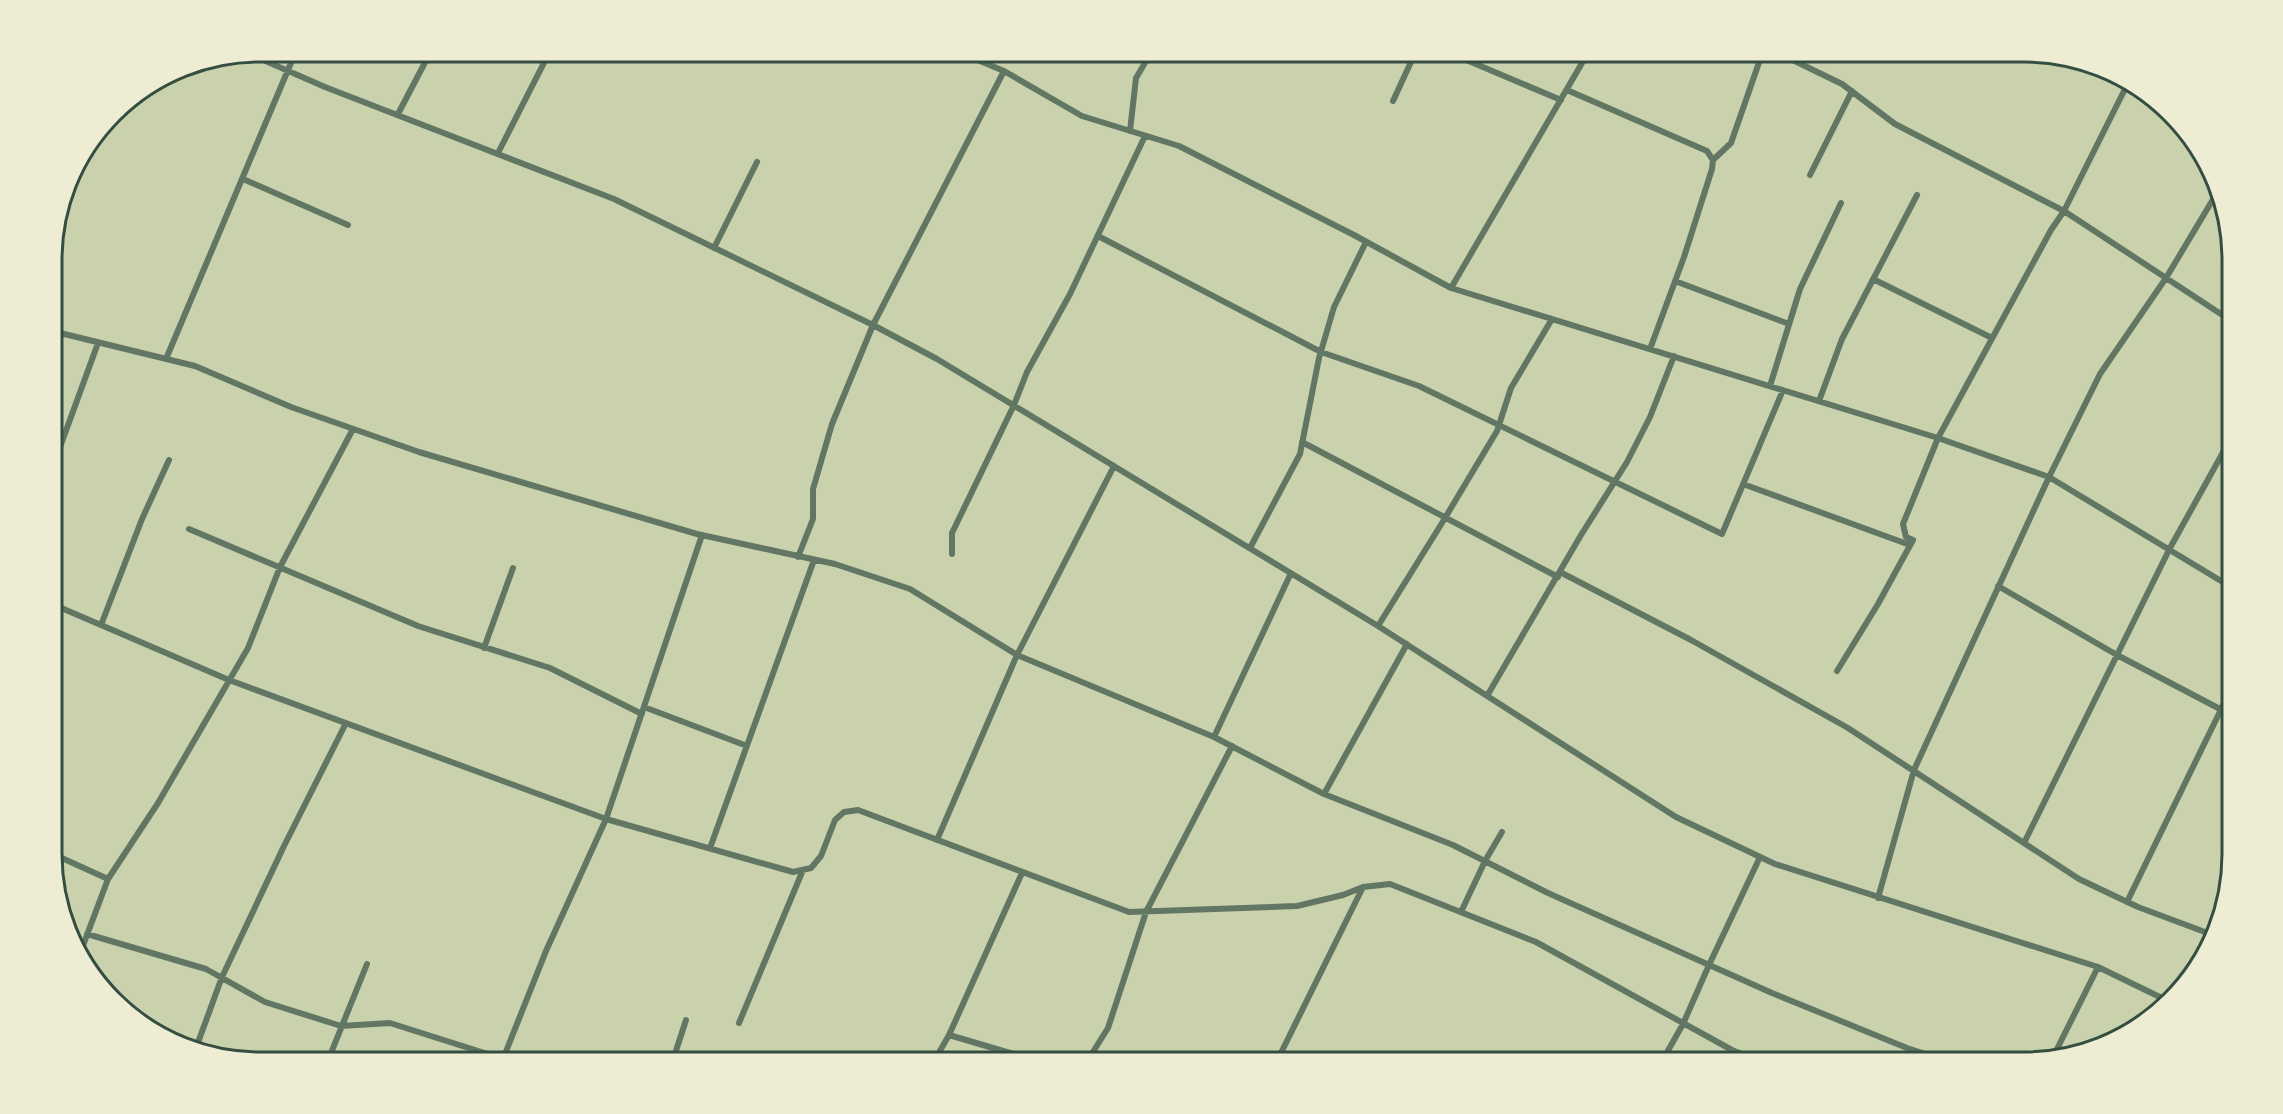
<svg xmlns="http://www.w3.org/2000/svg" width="2283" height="1114" font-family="'PT Sans',sans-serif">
<rect width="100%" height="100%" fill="#e9edc9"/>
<!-- green -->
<path fill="#cad2ad" d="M260,51H2023L2115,72L2189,133L2230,233L2232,855L2211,946L2140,1028L2037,1063H260L168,1042L94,981L53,882L51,246L72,168L122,103L180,67Z"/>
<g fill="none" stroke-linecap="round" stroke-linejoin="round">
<!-- minor -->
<path stroke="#617663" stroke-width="6" d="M956,51L1004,71L1082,116L1179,146L1354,235L1451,288L1938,438L2049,477L2231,587
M1445,51L1561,100
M1774,51L1842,84L1895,124L2064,211L2230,320
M247,53L325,87L614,199L873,325L937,359L1378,626L1676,817L1775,864L2098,967L2164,999
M1567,90L1707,151L1713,160L1712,169L1684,257L1650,349
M1393,101L1416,51
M398,114L431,51
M1130,131L1136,78L1152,51
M498,153L550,51
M1713,160L1731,143L1763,51
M1810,175L1852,91
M243,179L348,225
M1098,236L1321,352L1419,386L1722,534L1783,390
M714,248L757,162
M1873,279L1992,338
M1675,281L1789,324
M1451,288L1589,51
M52,331L195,366L291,407L419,452L697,534L835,564L910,589L1017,655L1214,737L1324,794L1453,845L1548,893L1772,993L1907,1048L1935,1057L1968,1060H2010L2024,1063
M166,359L296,51
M1770,386L1800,289L1841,203
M1819,401L1842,339L1917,195
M1302,442L1558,577
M52,469L98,343
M1743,484L1910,545
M189,529L418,626L550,668L642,714
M1250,548L1300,454L1319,358L1334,307L1366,242
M952,554V533L1014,405L1027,372L1070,294L1145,136
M798,557L813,519V489L832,424L873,325L1004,71
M1560,572L1691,640L1848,728L2079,879L2138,907L2213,935
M1998,586L2117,655L2220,709
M52,604L229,680L606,819L793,872L811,868L821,856L835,820L844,812L858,810L1129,912L1297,906L1343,895L1363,887L1390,884L1536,942L1732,1050L1764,1063
M101,625L142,519L169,460
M1378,626L1442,523L1497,431L1511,388L1552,319
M484,648L513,568
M1837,671L1878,604L1913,540L1906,537L1903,524L1938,438L2051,230L2064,211L2128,83
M1487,696L1581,535L1627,462L1650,417L1674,356
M644,707L747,746
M1214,737L1291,573
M1324,794L1407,644
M937,840L1017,655L1114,466
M2024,843L2170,548L2231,438
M710,848L814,560
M53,854L108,879
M1878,898L1914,770L2049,477L2100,374L2166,278L2215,196
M2127,902L2232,687
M1461,912L1485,861L1502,832
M87,934L206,969L265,1002L341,1026L390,1023L516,1063
M81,951L108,879L158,803L248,648L280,567L353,429
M739,1023L803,870
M949,1035L1022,873
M196,1048L222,977L284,846L346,723
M2053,1057L2098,967
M503,1059L546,951L606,819L702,535
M327,1063L367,964
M672,1063L686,1020
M933,1063L949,1035L1010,1053L1058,1063
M1086,1063L1108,1028L1146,912L1232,746
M1276,1063L1363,887
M1661,1063L1683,1024L1709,965L1760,857"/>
</g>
<!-- crop -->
<path d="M0 0H2283V1114H0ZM260 62H2024A198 198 0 0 1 2222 260V854A198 198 0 0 1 2024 1052H260A198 198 0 0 1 62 854V260A198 198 0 0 1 260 62Z" fill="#eeecd3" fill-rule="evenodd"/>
<path fill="none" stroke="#344e41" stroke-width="3" d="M260 62H2024A198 198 0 0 1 2222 260V854A198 198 0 0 1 2024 1052H260A198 198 0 0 1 62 854V260A198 198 0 0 1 260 62Z"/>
</svg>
